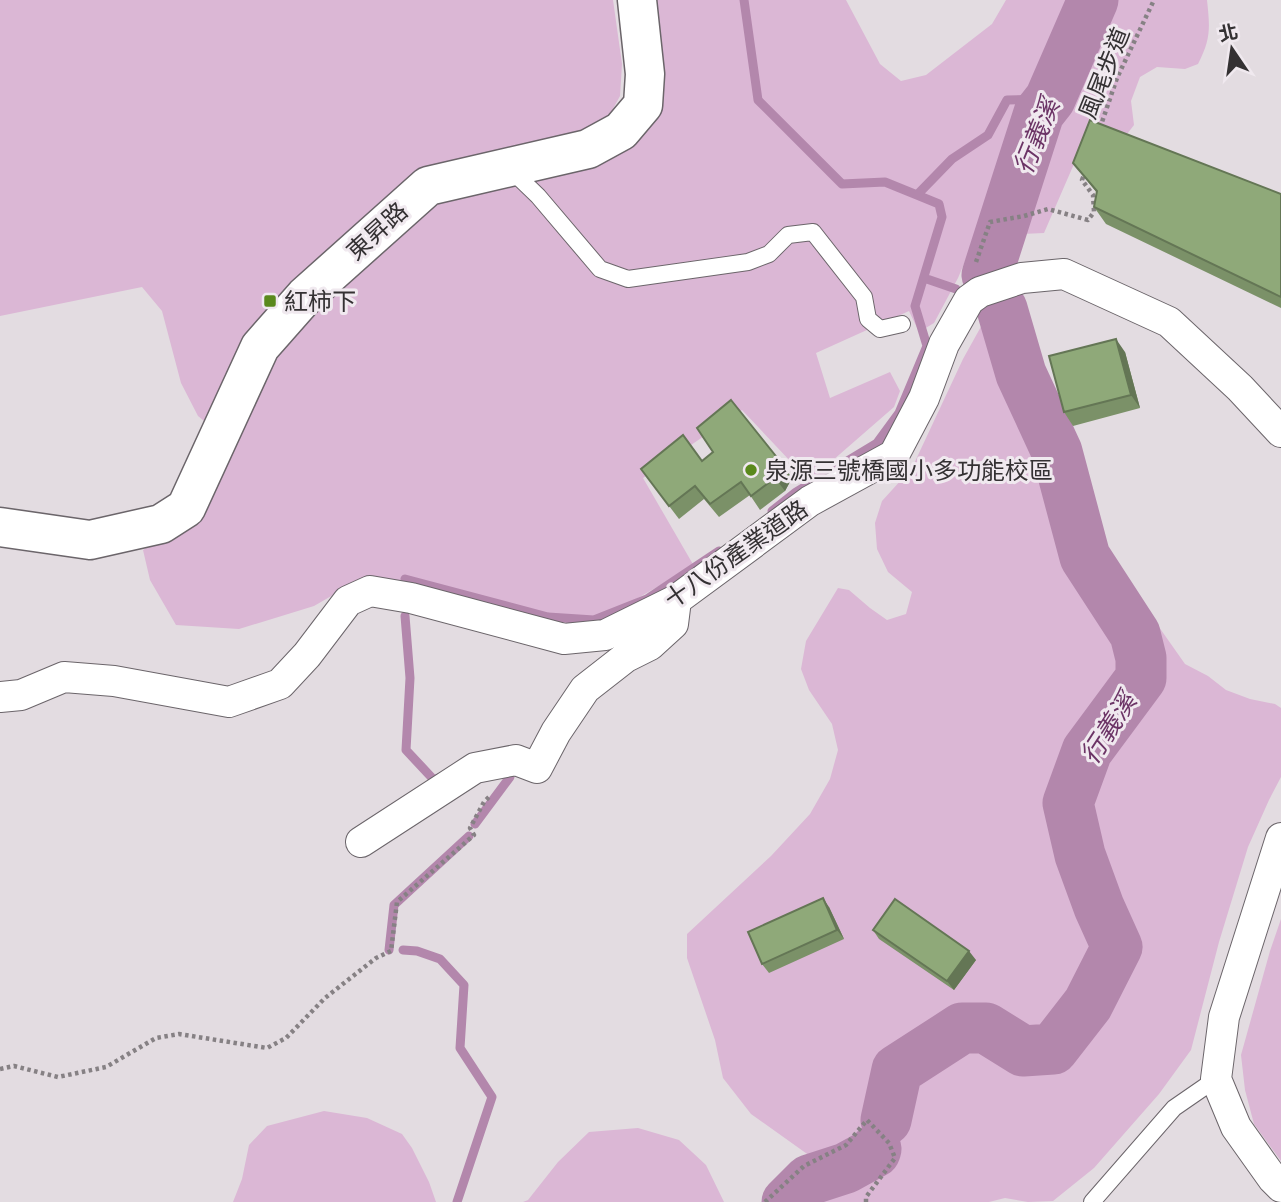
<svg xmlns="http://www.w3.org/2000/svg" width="1281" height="1202" font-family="Inter,'Noto Sans TC',sans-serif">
<rect width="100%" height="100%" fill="#e3dce1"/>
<!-- green -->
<path fill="#dbb7d5" d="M0,0H613L622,64L620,96L602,129L426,178L214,429L198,416L181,383L162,311L142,287L0,316Z
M647,0H846L880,64L901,81L926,75L992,24L1006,0H1207C1210,28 1211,39 1198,64L1185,69L1157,67L1140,77L1131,101L1134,125L1124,138L1077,157L1044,233L1022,234L966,259L958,278L934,323L919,332L909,311L816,353L830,398L890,372L900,391L894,407L809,481L742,410L643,478L694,566L622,607L582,622L544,623L340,591L314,606L239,629L176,625L150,580L143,550L165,535L268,351L420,206L626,139Z
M1013,305L1025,321L1029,353L1092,490L1109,556L1185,664L1208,676L1226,690L1250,699L1275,704L1281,708V777L1269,800L1248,847L1219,942L1191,1050L1159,1094L1094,1168L1053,1201L1028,1202L1005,1198L989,1202H818L811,1192L810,1156L751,1114L723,1078L715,1040L687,958V934L771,856L810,814L830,779L838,750L832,724L809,690L801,669L806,641L838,588L849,590L870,608L887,620L906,614L912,592L888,572L877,549L875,523L882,501L912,468L963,359L983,323Z
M1281,919V1161L1254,1124L1245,1090L1241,1055L1270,951Z
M324,1111L367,1118L402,1134L412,1148L429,1182L436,1202H233L242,1179L249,1145L267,1126Z
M638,1128L679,1140L706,1165L724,1202H523L528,1200L558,1162L589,1132Z"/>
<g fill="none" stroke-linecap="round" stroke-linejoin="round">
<!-- stream -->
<path stroke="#b387ac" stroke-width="9" d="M744,0L758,100L842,184L885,182L917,195
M924,278L956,289
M772,511L796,492L877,443L899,413L927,346L915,306L942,217L939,204L917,195L952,159L988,135L1007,100L1050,99
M405,579L548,617L594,620L647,599L719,551
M405,616L410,678L406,750L434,780L441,777
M475,824L510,777
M389,950L394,905L469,836
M403,950L417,951L440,959L464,985L460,1048L492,1097L457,1202"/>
<!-- river -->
<path stroke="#b387ac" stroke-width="51" d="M987,275L1039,113L1050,99L1093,0
M886,1120L897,1070L962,1028H986L1023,1051L1053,1049L1088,1004L1117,947L1099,907L1080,855L1068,803L1087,751L1141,678V658L1135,634L1085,557L1057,452L1021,374L1002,309
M787,1202L809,1180L846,1168L875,1152L876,1149"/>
<!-- lane casing -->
<g stroke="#6b656a" stroke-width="18">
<path id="lane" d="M510,169L538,196L600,269L628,279L748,262L769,254L788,235L813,232L864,297L868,319L880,329L902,324
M1092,1202L1174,1108L1216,1079"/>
</g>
<!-- street casing -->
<g stroke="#6b656a" stroke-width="32">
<path id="street" d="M0,697L21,695L64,677L114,681L229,702L280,684L307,655L348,601L370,591L411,598L564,639L605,635L676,600L810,501L894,455L924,398L944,344L969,300L980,292L1022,278L1064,274L1169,322L1240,388L1281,432
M1281,838L1224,1017L1216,1079L1236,1127L1273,1179L1281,1187
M361,842L475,768L516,760L537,768L556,732L585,689L626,657L650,645L673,624L676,600"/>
</g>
<!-- secondary casing -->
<g stroke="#6b656a" stroke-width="41">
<path id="secondary" d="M0,527L90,540L161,524L186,508L260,347L305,296L428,186L588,149L621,131L643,105L645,74L637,0"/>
</g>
<!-- path -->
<path stroke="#868184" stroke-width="4.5" stroke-dasharray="3.5 3.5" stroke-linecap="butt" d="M1100,128L1117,78L1154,0
M976,262L990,222L1024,216L1048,209L1088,220L1094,212L1093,195L1082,180L1085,172
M0,1069L14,1066L58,1077L106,1067L156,1038L179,1034L267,1048L286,1038L325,998L376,958L391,951L397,902L474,835L470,828L484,802L490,796
M765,1202L804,1166L846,1145L867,1120L889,1143L895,1158L866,1197V1202"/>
<!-- lane -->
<use href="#lane" stroke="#fff" stroke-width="16"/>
<!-- street -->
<use href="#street" stroke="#fff" stroke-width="30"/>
<!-- secondary -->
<use href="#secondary" stroke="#fff" stroke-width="38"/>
</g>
<!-- wall -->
<path fill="#7b9168" d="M1073,163L1281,194V308L1106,224L1094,207L1097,193Z
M1125,352L1140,408L1073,426L1064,412Z
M702,461L792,478L785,491L760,510L750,495L719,517L704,499L679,519L641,469Z
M829,907L844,939L769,973L762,964Z
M873,930L976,960L954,990L879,939Z"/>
<!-- shaded-wall -->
<path fill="#647655" d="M1116,339L1125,352L1140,408L1131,395Z
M783,465L792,478L785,491L775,478Z
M823,898L829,907L844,939L837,930Z
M969,951L976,960L954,990L947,981Z"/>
<!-- building -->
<path fill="#8fa979" stroke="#647655" stroke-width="2" d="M1090,120L1281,194V297L1094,207L1097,191L1073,163Z
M1116,339L1131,395L1064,412L1049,356Z
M731,400L783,465L775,478L751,496L741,482L710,504L695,486L669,506L641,469L683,435L702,461L713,452L697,428Z
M823,898L837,930L762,964L748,932Z
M895,899L969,951L947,981L873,930Z"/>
<!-- markers -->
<g fill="#5a891c" stroke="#f0e9ef" stroke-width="2.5">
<rect x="263" y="294" width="14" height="14" rx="3.5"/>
<circle cx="751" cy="470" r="7"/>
</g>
<g text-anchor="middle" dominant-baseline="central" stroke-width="6" stroke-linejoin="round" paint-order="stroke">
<!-- street labels -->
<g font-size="24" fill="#343133" stroke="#f0e9ef">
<text transform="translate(1104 73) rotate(-68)">風尾步道</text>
<text transform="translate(377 231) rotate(-42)">東昇路</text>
<text transform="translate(736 554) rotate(-35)">十八份產業道路</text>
</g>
<!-- poi labels -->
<g font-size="24" fill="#343133" stroke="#f0e9ef" text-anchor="start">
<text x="284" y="301">紅柿下</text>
<text x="765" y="470">泉源三號橋國小多功能校區</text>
</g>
<!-- water labels -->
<g font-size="26" font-style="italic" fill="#6c3466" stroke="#f0e9ef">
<text transform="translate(1036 136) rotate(-68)">行義溪</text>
<text transform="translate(1108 728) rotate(-57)">行義溪</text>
</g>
</g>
<!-- north arrow -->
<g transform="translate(1232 49) rotate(347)" stroke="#f0e9ef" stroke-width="5" paint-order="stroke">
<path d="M0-5L12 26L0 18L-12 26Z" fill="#343133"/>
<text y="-10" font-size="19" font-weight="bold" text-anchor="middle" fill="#343133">北</text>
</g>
</svg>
